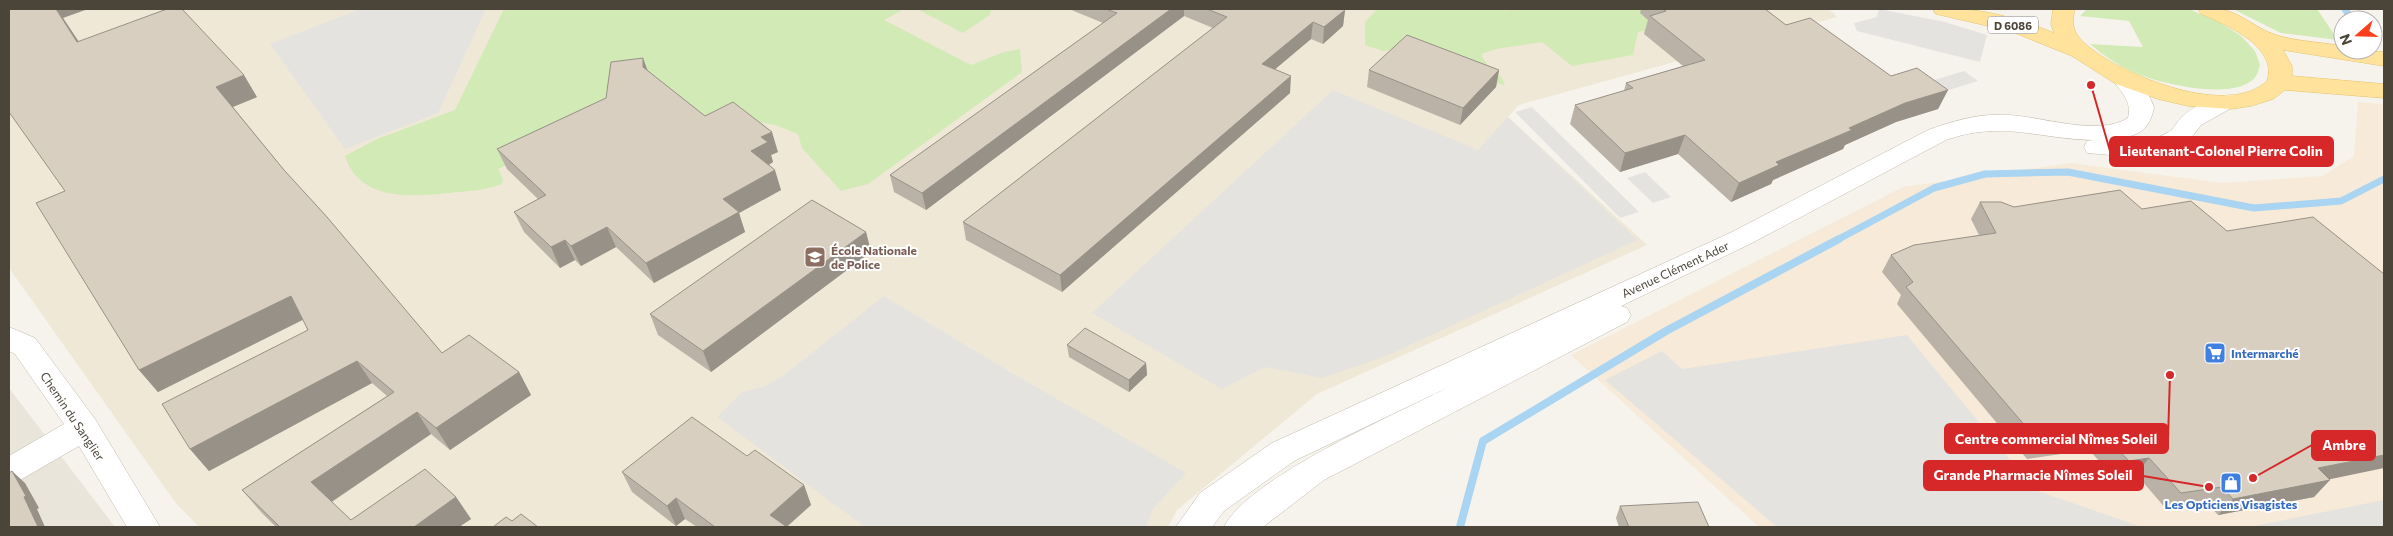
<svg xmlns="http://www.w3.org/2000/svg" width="2393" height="536" font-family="Commissioner,sans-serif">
<rect width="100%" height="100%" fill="#f6f3ec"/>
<!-- residential -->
<path fill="#eae5da" d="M9,388L115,527H9Z"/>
<!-- commercial -->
<path fill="#f7ead8" d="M2358,102L2384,104V527H1759L1571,355L1903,187L2071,163L2222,183L2322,176L2354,156Z"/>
<!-- education -->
<path fill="#efe8d6" d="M9,9H1829L1837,17L1519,105L1508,117L1647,245L1317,394L1177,510L1168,527H199L175,502L9,268Z"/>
<!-- green -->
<path fill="#d2eab5" d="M504,9H904L884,20L971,65L1004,52L1020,49L1022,72L868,184L841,191L802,148L798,134L775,125L740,119L703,126L662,90L498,169L503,180L502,184C484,191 467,191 449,193C411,197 359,201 345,156L377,139L455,110Z
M917,9H989L991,10L990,15L963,33Z
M1377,9H1500L1507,11L1509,9H1761L1708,16L1638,32L1633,55L1572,66L1542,42L1496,49L1481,54C1487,70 1500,68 1505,86L1408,48L1383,51L1365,45V22Z
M2087,9L2191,10L2219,22L2241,36L2255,51L2260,65C2259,68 2258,73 2256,76C2238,103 2155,83 2131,71C2116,64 2103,55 2090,44L2143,47L2129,21L2080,16Z
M2233,9H2317L2338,40L2281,33Z"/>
<!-- parking -->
<path fill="#e5e3e0" d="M360,9H486L438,113L345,149L270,44Z
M1879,9L1945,22L1987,35L1980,62L1857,31L1854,23L1877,17Z
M1964,71L1978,81L1923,98L1908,88Z
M1333,90L1478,150L1508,117L1637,240L1386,356L1322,378L1265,367L1222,389L1092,313Z
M1532,107L1639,212L1620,218L1515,112Z
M1645,172L1671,197L1653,203L1627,178Z
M884,296L1017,376L1186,473L1152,510L1146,527H870L862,525L717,417L742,392L763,387L784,375Z
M1907,335L2035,490L2142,527H1777L1605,380L1662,351L1682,369Z
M2384,500V527H2249Z"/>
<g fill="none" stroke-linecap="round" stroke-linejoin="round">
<!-- stream-far1 -->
<path stroke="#a9d4f2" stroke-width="7" d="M2345,9L2352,20
M1837,240L1934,188L1985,174L2068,172L2254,208L2341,201L2384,179"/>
<!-- stream -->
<path stroke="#a9d4f2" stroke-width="8" d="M1460,527L1483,441L1666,331L1839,239"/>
<!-- minor casing -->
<g stroke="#c2bbae" stroke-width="1">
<path id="minor" d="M2124,72C2138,75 2150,94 2154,108C2148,135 2134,136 2110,140C2128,141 2150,143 2167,133C2174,130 2177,121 2183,116C2193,106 2222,92 2235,96L2239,101L2235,106L2201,125L2187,143L2172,149L2134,157L2087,153L2084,147L2087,141L2093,140C2038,139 2002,120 1946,140L1750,244L1621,306L1627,308L1631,315L1627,322L1324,480L1263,527H1224C1249,477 1399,413 1451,386L1294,461L1224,511L1212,527H1176L1200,493L1272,443L1732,232L1928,130C1953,121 1980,113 2007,115C2041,116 2098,137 2128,118C2132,101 2122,93 2112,79L2116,74Z
M9,327L35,338L95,419L160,527H127L79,446L20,480L9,484V456L64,424L15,354L9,351Z"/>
</g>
<!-- major casing -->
<g stroke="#e6c16a" stroke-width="1">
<path id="major" d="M1933,9C1975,6 2015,17 2054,33L2051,24L2053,9H2075C2073,16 2072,23 2075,31C2080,42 2093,50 2103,57C2139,80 2230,116 2267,81C2279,47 2225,24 2201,14L2198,9C2234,7 2237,16 2266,31C2285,41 2321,42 2343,46V50L2384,52V66L2283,50L2292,66V76L2384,84V98L2285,90L2273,99L2251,106L2231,109L2188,106L2158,99L2116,84L2072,56L2010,31L1936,14Z"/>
</g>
<!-- minor -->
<use href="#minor" fill="#fff" fill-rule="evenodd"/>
<!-- major -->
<use href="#major" fill="#ffe39c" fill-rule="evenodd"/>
</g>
<!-- wall -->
<path fill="#bab2a6" d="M1069,9H1346L1345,10L1343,26L1323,44L1311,39L1275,69L1290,93L1062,292L966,240L963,222L1213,28L1184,16L926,210L894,192L890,175L1103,23Z
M1641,9H1765L1786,25L1891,76L1948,90L1938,109L1896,122L1845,145L1843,149L1773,180L1771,184L1731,202L1678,154L1620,172L1570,124L1575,105L1624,91L1626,83L1683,66L1644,34L1648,20L1640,13Z
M63,18L78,41L257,97L233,107L284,170L442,353L519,372L531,395L450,450L431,434L332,502L351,520L456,497L471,519L459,527H276L261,512L242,490L387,396L372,383L209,471L190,449L308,330L303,320L158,392L139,370L65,191Z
M1369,70H1499L1496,87L1460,125L1367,87Z
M648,71L705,116L778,152L771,155L773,162L769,165L781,190L739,213L745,232L654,283L616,247L581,266L575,260L560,268L524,232L514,212L538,199L507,169L497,149L606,98Z
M1980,202L2329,479L2314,497L2218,515L2207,503L2167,510L2136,474L2115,478L2089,450L2027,459L1897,304L1901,295L1882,272L1891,255L1979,235L1971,219Z
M866,232L871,252L711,372L658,335L650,314Z
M1067,345L1146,363L1147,375L1129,392L1069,357Z
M747,456L804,485L811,505L787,527H697L685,519L676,526L632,492L622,472Z
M1620,506L1709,527H1619L1616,518Z"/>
<!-- shaded-wall -->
<path fill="#979187" d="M56,9H88L63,18L93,63L77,42Z
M1171,9H1184V16L926,210L922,193Z
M1332,9H1346L1345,10L1343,26L1323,44L1324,27Z
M1313,22L1311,39L1261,81L1262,64Z
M643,58L650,77L643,67Z
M1499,70L1496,87L1460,125L1463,108Z
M244,75L257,97L230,108L216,87Z
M1291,76L1290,93L1062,292L1060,275Z
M1948,90L1938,109L1896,122L1845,145L1843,149L1773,180L1771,184L1731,202L1739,183L1776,162L1849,128L1905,103Z
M772,132L778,152L771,155L773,162L757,171L751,151L761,137Z
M1685,135L1678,154L1620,172L1625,153Z
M775,170L781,190L739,213L745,232L654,283L646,263L723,199Z
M607,227L616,247L581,266L571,246Z
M866,232L871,252L711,372L703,351Z
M565,240L575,260L560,268L551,247Z
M291,296L306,318L158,392L139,370Z
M357,361L372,383L209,471L190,449Z
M1146,363L1147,375L1129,392V380Z
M519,372L531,395L450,450L436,428Z
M417,412L431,434L328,504L311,482Z
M2384,455V468L2302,485L2318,468Z
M2149,458L2136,474L2115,478L2129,461Z
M12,471L25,483L39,508L37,509L45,527H38Z
M2330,480L2314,497L2218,515L2233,499Z
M804,485L811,505L786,527L770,515Z
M456,497L471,519L459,527H414Z
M676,498L685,519L676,526L667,506Z"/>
<!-- building -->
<path fill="#d8cfc1" stroke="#979187" d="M9,9H56L77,42L167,9H182L244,75L216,87L284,170L327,217L442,353L469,335L519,372L436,428L417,412L311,482L351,520L425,469L456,497L414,527H280L242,490L394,392L357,361L190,449L162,404L308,330L291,296L139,370L36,203L65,191L9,112Z
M1106,9H1171L922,193L890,175L1117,13Z
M1207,9H1342L1345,10L1324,27L1313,22L1262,64L1291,76L1060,275L963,222L1227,17Z
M1663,9H1765L1786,25L1810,18L1891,76L1917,68L1948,90L1905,103L1849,128L1852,130L1776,162L1779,165L1739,183L1685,135L1625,153L1575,105L1633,88L1626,83L1705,60L1650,16L1666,11Z
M1407,35L1499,70L1463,108L1369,70Z
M643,58V67L705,116L733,102L772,132L761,137L768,142L751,151L775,170L723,199L739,212L646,263L607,227L571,246L565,240L551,247L514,212L546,195L497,149L606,98L611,62Z
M2120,190L2142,209L2191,201L2227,231L2313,217L2384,274V455L2318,468L2330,480L2233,499L2222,487L2181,493L2149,458L2129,461L2102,433L2039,442L1906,287L1913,282L1891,255L1914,245L1996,233L1980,202H2001L2014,207Z
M812,200L866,232L703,351L650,314Z
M1085,328L1146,363L1129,380L1067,345Z
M692,417L747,456L755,450L804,485L770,515L787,527H715L676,498L667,506L622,472Z
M12,471L26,496L24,497L38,527H9V473Z
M1698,502L1709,527H1629L1620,506Z
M521,514L538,527H493L506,517L512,521Z"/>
<!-- icons -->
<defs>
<g id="university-square" transform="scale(1.125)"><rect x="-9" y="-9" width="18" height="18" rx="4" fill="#8d6e63" stroke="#fff"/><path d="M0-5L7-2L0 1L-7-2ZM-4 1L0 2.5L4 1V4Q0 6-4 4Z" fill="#fff"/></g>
<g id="supermarket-square" transform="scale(1.125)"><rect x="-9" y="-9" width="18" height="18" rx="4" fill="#3f7fe0" stroke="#fff"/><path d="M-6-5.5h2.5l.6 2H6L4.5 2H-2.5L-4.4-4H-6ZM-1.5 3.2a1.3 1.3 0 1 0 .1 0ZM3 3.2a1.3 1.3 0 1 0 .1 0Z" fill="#fff"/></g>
<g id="shop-square" transform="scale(1.125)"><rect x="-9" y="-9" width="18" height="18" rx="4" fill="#3f7fe0" stroke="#fff"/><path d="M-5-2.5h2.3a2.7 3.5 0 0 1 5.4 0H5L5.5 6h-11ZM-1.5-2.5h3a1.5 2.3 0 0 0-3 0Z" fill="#fff"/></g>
</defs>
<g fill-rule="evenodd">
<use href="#university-square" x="815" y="257"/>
<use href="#supermarket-square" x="2215" y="353"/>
<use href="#shop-square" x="2231" y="483"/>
</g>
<g text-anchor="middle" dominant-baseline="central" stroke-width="4" stroke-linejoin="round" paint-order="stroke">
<!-- shield labels -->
<rect fill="#fff" stroke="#817c74" stroke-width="1" x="1988" y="16.5" width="50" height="17" rx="4"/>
<g font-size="11" font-weight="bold" fill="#4b4439">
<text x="2013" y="25">D 6086</text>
</g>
<!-- education labels -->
<g font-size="12" font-weight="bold" fill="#785e54" stroke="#fff" text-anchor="start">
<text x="831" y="250">École Nationale<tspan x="831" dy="14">de Police</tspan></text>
</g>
<!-- street labels -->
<g font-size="12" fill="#4b4439" stroke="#fff">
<text transform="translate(1675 269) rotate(-25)">Avenue Clément Ader</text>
<text transform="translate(73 416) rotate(56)">Chemin du Sanglier</text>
</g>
<!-- shop labels -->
<g font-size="12" font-weight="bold" fill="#366cbe" stroke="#fff" text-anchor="start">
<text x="2231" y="353">Intermarché</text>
<text x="2231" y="504" text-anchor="middle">Les Opticiens Visagistes</text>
</g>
</g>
<!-- callouts -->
<path fill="none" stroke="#d62828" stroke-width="2" d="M2091 85L2110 151M2170 375L2168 439M2253 478L2312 445M2209 487L2143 476"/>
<g fill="#d62828" stroke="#fff" stroke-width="2">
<circle cx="2091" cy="85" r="5"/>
<circle cx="2170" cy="375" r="5"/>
<circle cx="2253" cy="478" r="5"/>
<circle cx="2209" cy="487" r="5"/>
</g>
<g fill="#d62828" stroke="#d62828" stroke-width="2">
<rect x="2110" y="137" width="223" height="29" rx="5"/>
<rect x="1945" y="424" width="223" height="29" rx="5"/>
<rect x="2312" y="431" width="63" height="29" rx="5"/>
<rect x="1924" y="461" width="219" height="29" rx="5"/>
</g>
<g font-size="14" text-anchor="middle" font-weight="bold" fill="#fff">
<text x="2221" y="156">Lieutenant-Colonel Pierre Colin</text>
<text x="2056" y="444">Centre commercial Nîmes Soleil</text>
<text x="2344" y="450">Ambre</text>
<text x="2033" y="480">Grande Pharmacie Nîmes Soleil</text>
</g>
<!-- border -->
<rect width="2393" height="536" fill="none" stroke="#4b4439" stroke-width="20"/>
<!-- north arrow -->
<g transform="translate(2358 35) rotate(250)"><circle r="24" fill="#ffffff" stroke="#b7b4b0"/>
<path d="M0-4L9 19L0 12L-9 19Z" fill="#fc3f1d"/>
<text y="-8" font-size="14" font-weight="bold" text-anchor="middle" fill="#4b4439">N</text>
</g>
</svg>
